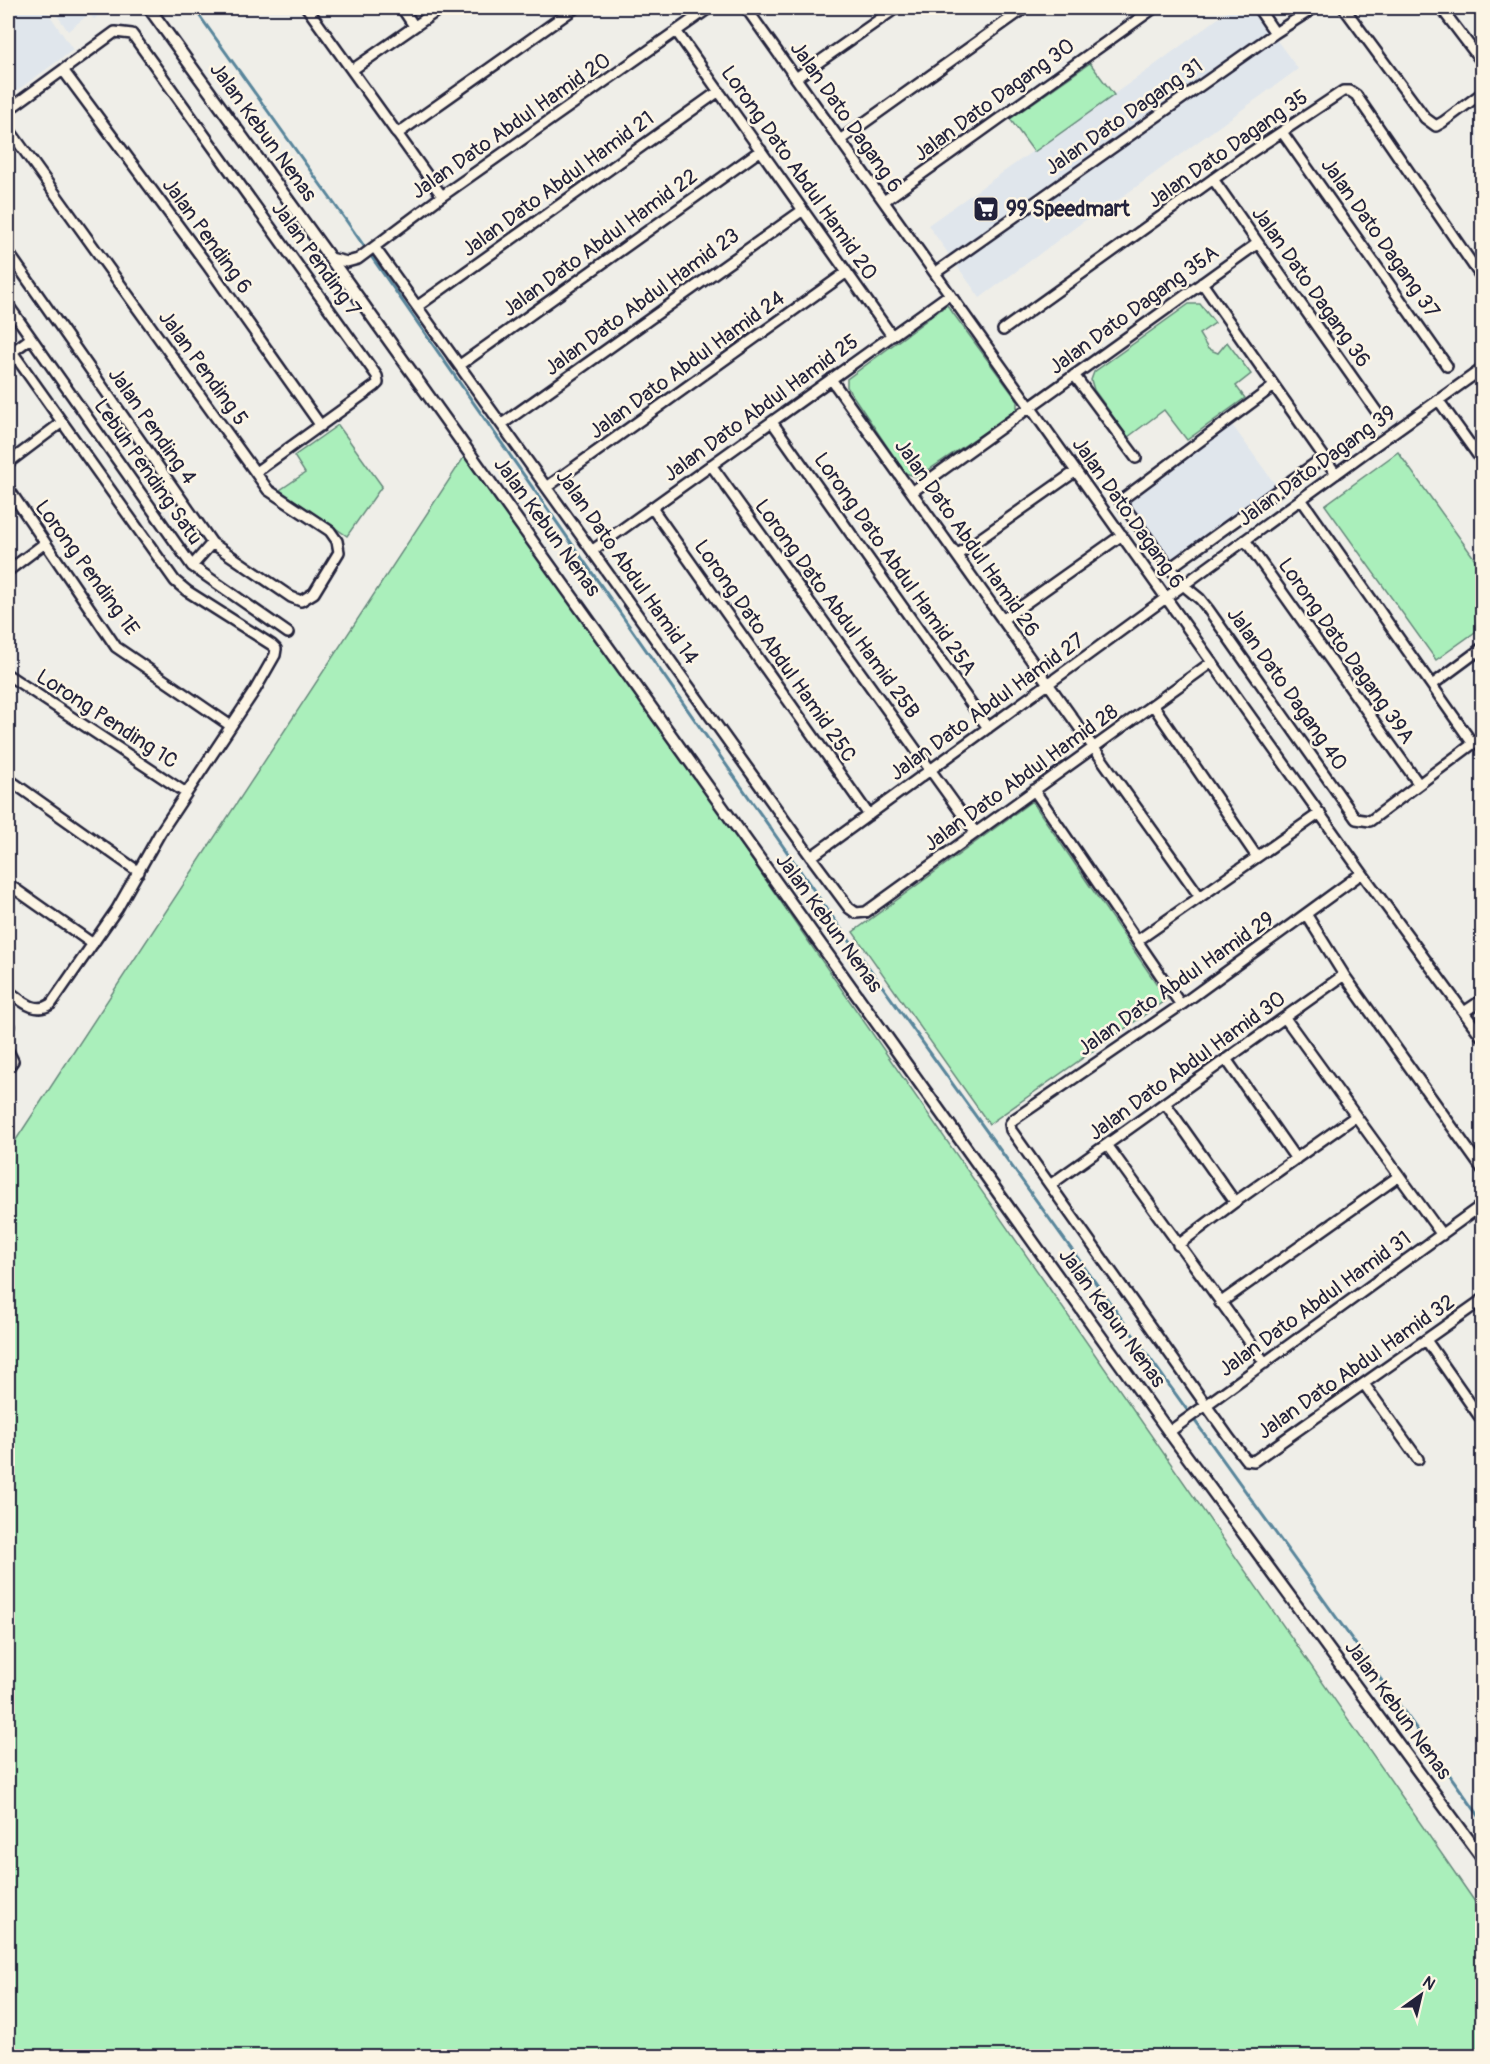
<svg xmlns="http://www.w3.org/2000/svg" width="1490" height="2064" font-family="Pangolin,sans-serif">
<rect width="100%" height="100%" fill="#efeee8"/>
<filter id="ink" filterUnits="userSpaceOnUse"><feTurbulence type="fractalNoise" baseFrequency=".0167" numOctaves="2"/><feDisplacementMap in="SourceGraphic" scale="12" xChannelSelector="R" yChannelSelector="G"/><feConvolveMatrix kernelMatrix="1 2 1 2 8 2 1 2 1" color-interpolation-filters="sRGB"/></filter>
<g filter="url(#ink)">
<!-- built -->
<path fill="#e0e6ec" d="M8,8H45L73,50L8,97Z
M52,8H109L94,19L89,14L68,31Z
M1232,8H1253L1298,69L1107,208L1084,221L980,298L928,225L1148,70Z
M1230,422L1277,487L1171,564L1125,501Z"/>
<!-- green -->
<path fill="#aaefbb" stroke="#66887b" stroke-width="1.5" d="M1090,63L1114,95L1034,152L1010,119Z
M1189,304H1200L1215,323L1199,334L1208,349L1218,353L1227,342L1251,374L1236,386L1245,398L1187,440L1164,410L1128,437L1094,390L1091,380L1094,372Z
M947,305L1017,400V410L918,477L905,473L847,387V379Z
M338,425L382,486L347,536L280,490L305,473L294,456Z
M468,451L1482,1912V2056H8V1152Z
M1398,452L1482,569V627L1436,660L1325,505Z
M1032,801L1167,999L989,1124L853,932Z"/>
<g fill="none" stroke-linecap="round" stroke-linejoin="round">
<!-- stream -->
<path stroke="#58859b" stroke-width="3" d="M194,8L343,216L831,915L1482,1820"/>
<!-- minor casing -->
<g stroke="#22223b" stroke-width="14">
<path id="minor" d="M307,8L442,196
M402,8L414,26
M746,8L1362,873L1482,1037
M1258,8L1275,33
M1344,8L1425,118L1436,126L1443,122L1482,93
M1441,8L1482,62
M676,31L892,336
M63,70L208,266L321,426
M352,70L441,8
M796,78L896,8
M8,110L115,32L132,34L377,376L378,383L375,386L256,472
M8,128L268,490L330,531L337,541L339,552L314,593L301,601L291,597L212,543L8,252
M1282,132L1447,366
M397,134L575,8
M840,140L1025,8
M1213,179L1379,415
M884,201L1154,8
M375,248L811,857L849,908L856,913L866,912L1212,662
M330,258L347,262L358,259L442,196L709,8
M935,273L1275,33L1314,8
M1202,283L1336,474
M8,305L192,566L288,633
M418,306L719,91
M1003,330L1244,157L1343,91H1350L1356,95L1482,278
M8,346L175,581L187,591L272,645L276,649L275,655L255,690L160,833L117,909L51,1004C35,1015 21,1000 8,991
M8,355L31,338
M460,365L761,150
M1074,375L1136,458
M831,379L1200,897
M1274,386L1120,501L1183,585L1200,599L1208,609L1356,819L1370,821L1482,737
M1439,401L1482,461
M772,422L988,728
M502,424L803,210
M8,463L61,423
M711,465L975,832
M547,487L847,272
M8,488L116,647L231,726
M912,492L1258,243
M1301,499L1473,744
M652,508L869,815
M1245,540L1418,783
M593,550L950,294
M957,555L1076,471
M192,566L212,543
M1170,568L1324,457
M8,571L45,543
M1002,620L1122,535
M8,675L186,793
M1432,685L1482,648
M1153,705L1257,857
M8,779L139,872
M1034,790L1181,1005
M811,857L1363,454L1482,369
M1362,873L1181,1005L1013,1120L1010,1124L1011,1130L1230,1439L1246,1460L1254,1461L1482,1300
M8,884L93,944
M1306,914L1344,975L1482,1169
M1137,941L1320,813
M1464,1012L1482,1000
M1285,1018L1442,1235
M8,1025L9,1026
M8,1051L13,1061L8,1068
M1226,1059L1296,1159
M1165,1103L1235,1202
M1107,1145L1265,1363
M1050,1185L1344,975
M1178,1245L1235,1202L1356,1116
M1220,1303L1399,1176
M1426,1340L1479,1416
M1364,1384L1418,1459
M1169,1432L1482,1205"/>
</g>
<!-- tertiary casing -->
<g stroke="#22223b" stroke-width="15">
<path id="tertiary" d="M149,8L330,258L1169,1432L1482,1858"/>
</g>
<!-- minor -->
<use href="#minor" stroke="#fcf5e5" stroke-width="9"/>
<!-- tertiary -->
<use href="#tertiary" stroke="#fcf5e5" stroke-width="10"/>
</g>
</g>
<!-- icons -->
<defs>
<g id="supermarket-square" transform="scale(1.35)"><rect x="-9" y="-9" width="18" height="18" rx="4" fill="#22223b" stroke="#fcf5e5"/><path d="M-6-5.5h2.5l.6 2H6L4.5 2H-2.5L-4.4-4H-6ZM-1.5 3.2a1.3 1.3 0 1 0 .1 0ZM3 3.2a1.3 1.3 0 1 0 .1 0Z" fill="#fff"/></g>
</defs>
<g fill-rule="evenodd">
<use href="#supermarket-square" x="986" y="209"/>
</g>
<g text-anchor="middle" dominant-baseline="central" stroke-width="5" stroke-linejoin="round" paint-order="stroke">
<!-- street labels -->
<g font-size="21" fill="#22223b" stroke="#fcf5e5">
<text transform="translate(994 100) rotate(-36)">Jalan Dato Dagang 30</text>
<text transform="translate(846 117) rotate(55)">Jalan Dato Dagang 6</text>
<text transform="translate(1124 117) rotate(-35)">Jalan Dato Dagang 31</text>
<text transform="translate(511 126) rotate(-35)">Jalan Dato Abdul Hamid 20</text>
<text transform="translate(263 132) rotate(54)">Jalan Kebun Nenas</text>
<text transform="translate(1228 149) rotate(-35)">Jalan Dato Dagang 35</text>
<text transform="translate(799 173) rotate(55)">Lorong Dato Abdul Hamid 20</text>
<text transform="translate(558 184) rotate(-36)">Jalan Dato Abdul Hamid 21</text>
<text transform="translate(207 236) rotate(54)">Jalan Pending 6</text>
<text transform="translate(1380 238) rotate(55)">Jalan Dato Dagang 37</text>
<text transform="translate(600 243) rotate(-36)">Jalan Dato Abdul Hamid 22</text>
<text transform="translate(316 259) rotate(54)">Jalan Pending 7</text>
<text transform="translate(1311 287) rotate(55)">Jalan Dato Dagang 36</text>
<text transform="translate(642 302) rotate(-36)">Jalan Dato Abdul Hamid 23</text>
<text transform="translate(1134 310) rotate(-36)">Jalan Dato Dagang 35A</text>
<text transform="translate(687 365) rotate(-36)">Jalan Dato Abdul Hamid 24</text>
<text transform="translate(203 368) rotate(54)">Jalan Pending 5</text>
<text transform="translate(761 408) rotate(-36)">Jalan Dato Abdul Hamid 25</text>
<text transform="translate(152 426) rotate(55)">Jalan Pending 4</text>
<text transform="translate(1317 466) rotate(-36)">Jalan Dato Dagang 39</text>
<text transform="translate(148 472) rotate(55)">Lebuh Pending Satu</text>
<text transform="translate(1128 513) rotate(55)">Jalan Dato Dagang 6</text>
<text transform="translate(547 527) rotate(54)">Jalan Kebun Nenas</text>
<text transform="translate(967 538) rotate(55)">Jalan Dato Abdul Hamid 26</text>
<text transform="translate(895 564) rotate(55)">Lorong Dato Abdul Hamid 25A</text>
<text transform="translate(627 567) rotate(55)">Jalan Dato Abdul Hamid 14</text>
<text transform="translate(87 568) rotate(54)">Lorong Pending 1E</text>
<text transform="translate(837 609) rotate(54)">Lorong Dato Abdul Hamid 25B</text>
<text transform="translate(775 651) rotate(55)">Lorong Dato Abdul Hamid 25C</text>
<text transform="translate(1346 651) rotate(55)">Lorong Dato Dagang 39A</text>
<text transform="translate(1287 689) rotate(55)">Jalan Dato Dagang 40</text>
<text transform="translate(987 707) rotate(-36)">Jalan Dato Abdul Hamid 27</text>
<text transform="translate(107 719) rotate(33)">Lorong Pending 1C</text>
<text transform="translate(1021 778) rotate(-36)">Jalan Dato Abdul Hamid 28</text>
<text transform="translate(829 923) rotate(54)">Jalan Kebun Nenas</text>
<text transform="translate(1176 984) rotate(-35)">Jalan Dato Abdul Hamid 29</text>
<text transform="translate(1187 1066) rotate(-36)">Jalan Dato Abdul Hamid 30</text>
<text transform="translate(1315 1304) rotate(-36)">Jalan Dato Abdul Hamid 31</text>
<text transform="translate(1112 1318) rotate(54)">Jalan Kebun Nenas</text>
<text transform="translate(1356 1367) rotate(-35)">Jalan Dato Abdul Hamid 32</text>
<text transform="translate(1398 1710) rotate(54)">Jalan Kebun Nenas</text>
</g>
<!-- poi labels -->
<g font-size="21" font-weight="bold" fill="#22223b" stroke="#fcf5e5" text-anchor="start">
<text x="1006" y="209">99 Speedmart</text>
</g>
</g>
<!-- margin -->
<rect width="1490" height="2064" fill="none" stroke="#fcf5e5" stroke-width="30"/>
<rect x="15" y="15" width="1460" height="2034" fill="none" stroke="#22223b" stroke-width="2" filter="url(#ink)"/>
<!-- north arrow -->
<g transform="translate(1421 1995) rotate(34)" stroke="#fcf5e5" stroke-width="4.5" paint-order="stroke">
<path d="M0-4.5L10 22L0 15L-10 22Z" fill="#22223b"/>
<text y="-9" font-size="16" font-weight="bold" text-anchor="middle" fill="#22223b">N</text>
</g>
</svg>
